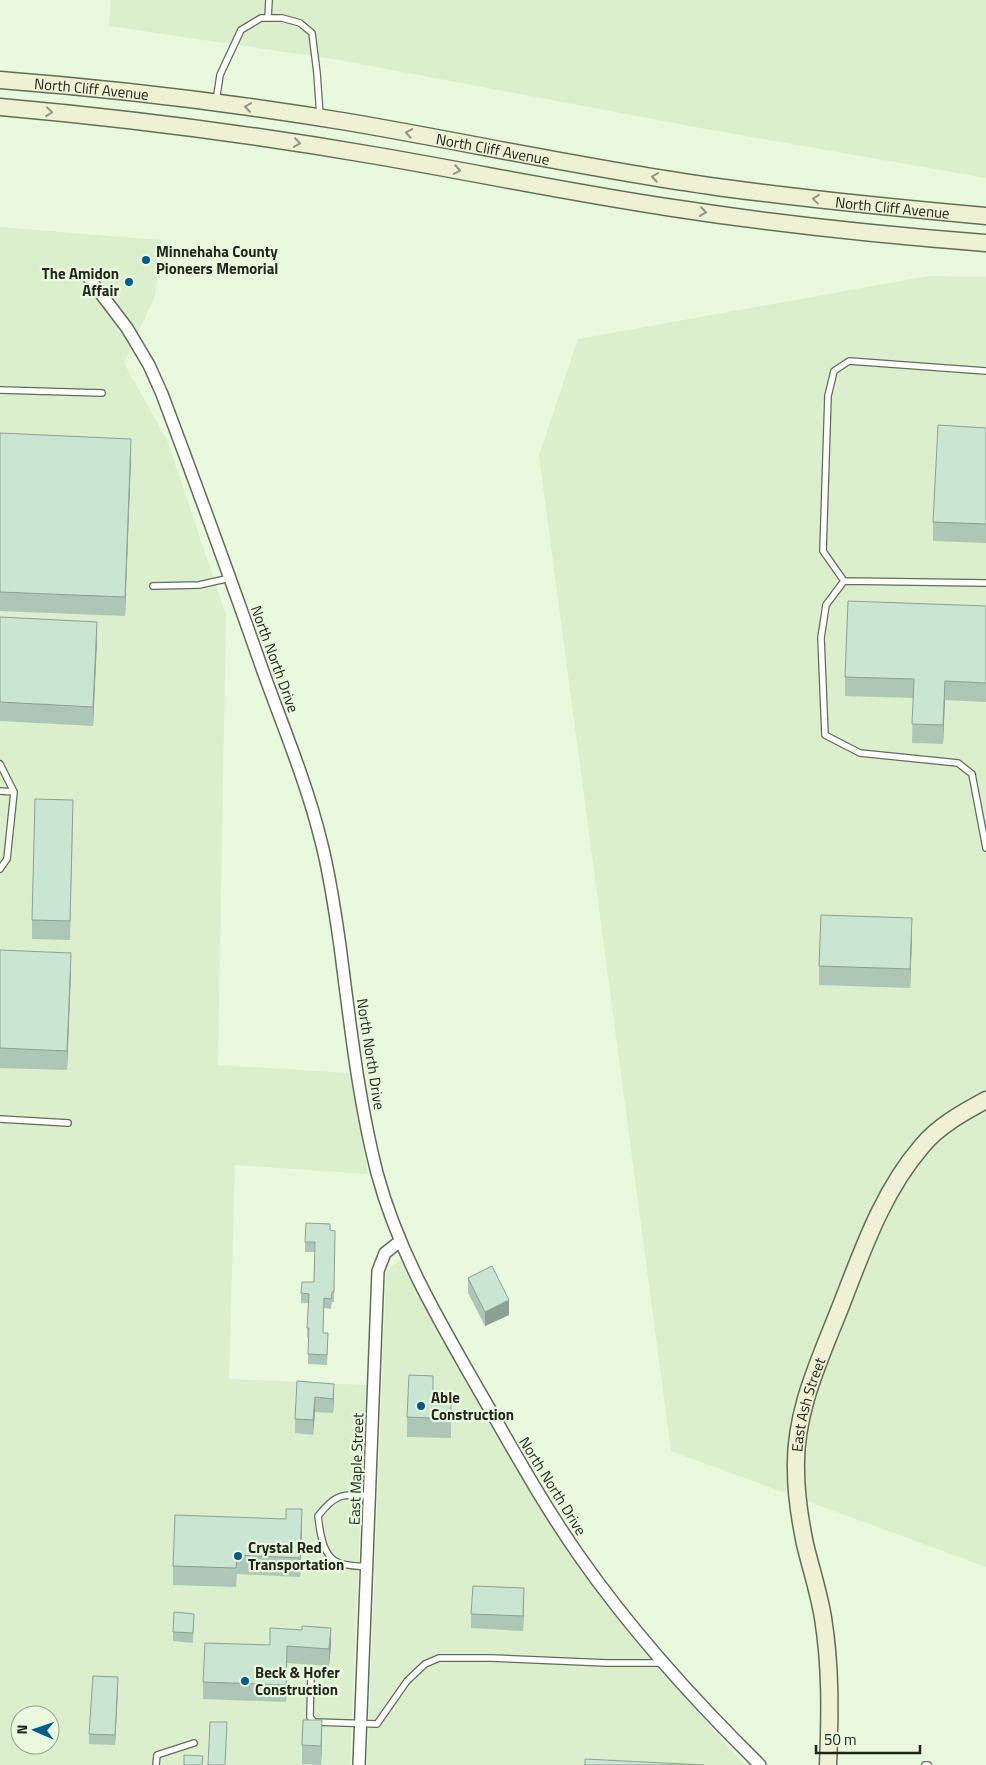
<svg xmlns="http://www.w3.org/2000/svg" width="986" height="1765" font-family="'Titillium Web',sans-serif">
<rect width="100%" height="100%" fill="#e9f9de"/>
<!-- built -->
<path fill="#dbefcd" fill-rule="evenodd" d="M111,0H986V178L700,128L339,60L109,26Z
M0,227L161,240L155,296L124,363L167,440L226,615L218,1065L350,1073L368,1174L235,1165L229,1379L366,1385L350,1765H0ZM20,1715H50V1745H20Z
M928,276L986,277V1567L671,1451L539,456L578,339Z
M402,1259L491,1427L570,1555L633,1639L745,1765H367L386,1271Z"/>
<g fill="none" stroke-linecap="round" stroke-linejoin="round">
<!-- lane casing -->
<g stroke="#606e57" stroke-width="8">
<path id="lane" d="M268,18L269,0
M216,102L220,75L241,30L261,18H282L300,23L312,33L317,73L320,116
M0,390L102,393
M844,581L823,551L828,396L834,371L849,361L986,371
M986,583L844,581L826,605L821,638L825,735L860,753L958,763L972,774L986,848
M153,586L199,585L230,578
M0,764L14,792L7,859L0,869
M0,791L14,792
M0,1119L68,1123
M367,1567C358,1566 347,1566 339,1563C322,1557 320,1531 318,1516C336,1493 342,1494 370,1496
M311,1673L310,1717L314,1722L377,1724L407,1681L425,1664L439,1658H491L607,1663H663
M156,1765L157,1755L194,1743
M925,1765H928"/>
</g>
<!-- street casing -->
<g stroke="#606e57" stroke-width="14">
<path id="street" d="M89,278L127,328L149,365L162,394C197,487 231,580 264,674C284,729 307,784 321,841C330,875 335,911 340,946C350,1022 358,1099 377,1173C398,1251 437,1317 477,1387C510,1444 542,1503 580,1557C631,1630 696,1702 760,1765
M359,1765L378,1271L385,1253L399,1242"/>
</g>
<!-- secondary casing -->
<g stroke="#606e57" stroke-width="19">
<g id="secondary">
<path id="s1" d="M0,80C116,89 233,103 348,122C471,143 593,170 717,187C806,199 896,208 986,216"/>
<path d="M0,107C124,118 249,134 372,155C472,172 572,193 673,208C777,224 881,235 986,243"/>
<path id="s2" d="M828,1765C830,1716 831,1667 823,1618C819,1593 811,1569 805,1544C800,1520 796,1495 796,1470C794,1411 821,1357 842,1303C863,1249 883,1191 922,1146C938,1126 964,1112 986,1100"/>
</g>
</g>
<!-- lane -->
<use href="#lane" stroke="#fff" stroke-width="5.5"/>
<!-- street -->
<use href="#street" stroke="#fff" stroke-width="11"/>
<!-- secondary -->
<use href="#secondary" stroke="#eff1d5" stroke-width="16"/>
</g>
<!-- wall -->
<path fill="#aec6b5" d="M986,428V543L933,541V522Z
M0,433L131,458L125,616L0,611Z
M986,606V702L945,700L943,744L912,743L913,698L845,696V677Z
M0,617L97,641L93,726L0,721Z
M73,819L70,940L32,939V920Z
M912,938L910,988L819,985V966Z
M0,950L71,972L67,1070L0,1068Z
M330,1230L334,1264V1302H332L331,1309L324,1308L323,1333L328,1343L327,1365L308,1364V1338L307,1337V1328L308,1303H301V1293L314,1282L315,1252H305V1242Z
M468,1278L509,1315L485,1326L468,1293Z
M297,1381L334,1398L333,1413L315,1412L313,1435L295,1433V1419Z
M433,1399L451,1419V1438L407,1437V1417Z
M302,1528L300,1577L237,1574L236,1587L173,1585V1566Z
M524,1603L523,1631L471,1628V1614Z
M194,1623L193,1643L173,1641V1632Z
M270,1645H331L329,1666L287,1663L286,1702L203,1699V1682Z
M118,1687L115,1745L89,1744V1734Z
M322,1740L321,1765L302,1764V1745Z"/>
<!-- shaded-wall -->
<path fill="#8da193" d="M131,439V458L125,616V597Z
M97,622V641L93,726V707Z
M945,681V700L943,744V725Z
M912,918V938L910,988V969Z
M71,953V972L67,1070V1051Z
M509,1300V1315L485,1326V1312Z
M334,1384V1398L333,1413V1399Z
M315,1397V1412L313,1435V1420Z
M302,1509V1528L300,1577V1558Z
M524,1588V1603L523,1631V1616Z
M331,1628V1645L329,1666V1649Z
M287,1646V1663L286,1702V1685Z
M118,1677V1687L115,1745V1735Z
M322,1720V1740L321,1765V1746Z"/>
<!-- building -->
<path fill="#cae6d2" stroke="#8da193" d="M938,425L986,428V524L933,522Z
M0,433L131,439L125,597L0,592Z
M848,601L986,606V683L945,681L943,725L912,724L914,679L845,677Z
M0,617L97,622L93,707L0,702Z
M35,799L73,800L70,921L32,920Z
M821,915L912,918L910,969L819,966Z
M0,950L71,953L67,1051L0,1048Z
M306,1223L330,1224V1230L335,1231L334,1292H332L331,1299L324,1298L323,1333H328L327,1355L308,1354L309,1328H307L309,1294L301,1293L302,1282H314L315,1242H305Z
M492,1266L509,1300L485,1312L468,1278Z
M409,1375L433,1376V1399H451V1419L407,1417Z
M297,1381L334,1384L333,1399L315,1397L313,1420L295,1419Z
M286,1509H302L300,1558L237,1555L236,1568L173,1566L175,1515L286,1519Z
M473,1586L524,1588L523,1616L471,1614Z
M174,1612L194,1614L193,1633L173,1632Z
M302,1626L331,1628L329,1649L287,1646L286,1685L203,1682L205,1643L270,1645V1628L302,1630Z
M93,1676L118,1677L115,1735L89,1734Z
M303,1720H322L321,1746L302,1745Z
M210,1722H227L225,1765H208Z
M184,1755L203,1756L202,1765H184Z
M585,1759L704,1765H585Z"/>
<!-- one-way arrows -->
<defs><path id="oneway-chevron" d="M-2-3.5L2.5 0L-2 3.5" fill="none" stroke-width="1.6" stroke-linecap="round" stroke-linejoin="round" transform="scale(1.25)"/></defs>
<g stroke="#929682">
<use href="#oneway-chevron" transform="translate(248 107) rotate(-172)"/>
<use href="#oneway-chevron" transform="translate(49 112) rotate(6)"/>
<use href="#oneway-chevron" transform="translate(409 133) rotate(-170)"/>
<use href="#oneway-chevron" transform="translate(297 143) rotate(8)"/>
<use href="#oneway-chevron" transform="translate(457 170) rotate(10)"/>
<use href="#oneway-chevron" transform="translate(655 177) rotate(-171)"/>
<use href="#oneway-chevron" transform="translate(816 199) rotate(-173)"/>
<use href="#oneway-chevron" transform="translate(703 212) rotate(8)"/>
</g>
<!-- markers -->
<g fill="#005c8d" stroke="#e9f9de" stroke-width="2">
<circle cx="146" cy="260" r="5"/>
<circle cx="129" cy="282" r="5"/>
<circle cx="421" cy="1406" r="5"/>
<circle cx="238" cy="1556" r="5"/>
<circle cx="245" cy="1681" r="5"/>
</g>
<g text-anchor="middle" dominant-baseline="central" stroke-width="4.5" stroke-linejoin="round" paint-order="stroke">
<!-- street labels -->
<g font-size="15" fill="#20261c" stroke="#e9f9de">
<text stroke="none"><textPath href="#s1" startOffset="92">North Cliff Avenue</textPath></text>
<text stroke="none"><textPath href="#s1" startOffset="498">North Cliff Avenue</textPath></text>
<text stroke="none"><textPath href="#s1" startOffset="902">North Cliff Avenue</textPath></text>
<text transform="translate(275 659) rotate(70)">North North Drive</text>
<text transform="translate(371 1054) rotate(81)">North North Drive</text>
<text stroke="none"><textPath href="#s2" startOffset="365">East Ash Street</textPath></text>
<text transform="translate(356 1469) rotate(-88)">East Maple Street</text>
<text transform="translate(553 1486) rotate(58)">North North Drive</text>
</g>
<!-- poi labels -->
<g font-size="15" font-weight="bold" fill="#20261c" stroke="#e9f9de" text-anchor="start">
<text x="156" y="251">Minnehaha County<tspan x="156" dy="17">Pioneers Memorial</tspan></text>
<text x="119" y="273" text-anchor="end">The Amidon<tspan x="119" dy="17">Affair</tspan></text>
<text x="431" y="1397">Able<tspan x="431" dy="17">Construction</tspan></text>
<text x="248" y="1547">Crystal Red<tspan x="248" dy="17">Transportation</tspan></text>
<text x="255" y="1672">Beck &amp; Hofer<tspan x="255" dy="17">Construction</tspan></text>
</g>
</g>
<!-- north arrow -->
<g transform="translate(35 1730) rotate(272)"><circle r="24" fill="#e9f9de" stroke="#99a590"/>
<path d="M0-4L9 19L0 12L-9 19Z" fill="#005c8d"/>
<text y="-8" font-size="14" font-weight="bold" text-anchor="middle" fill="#20261c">N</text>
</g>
<!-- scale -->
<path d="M816 1745v8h104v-8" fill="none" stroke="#20261c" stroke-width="2.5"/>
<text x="824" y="1745" font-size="15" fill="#20261c" stroke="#e9f9de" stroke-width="4" paint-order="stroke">50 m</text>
</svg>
